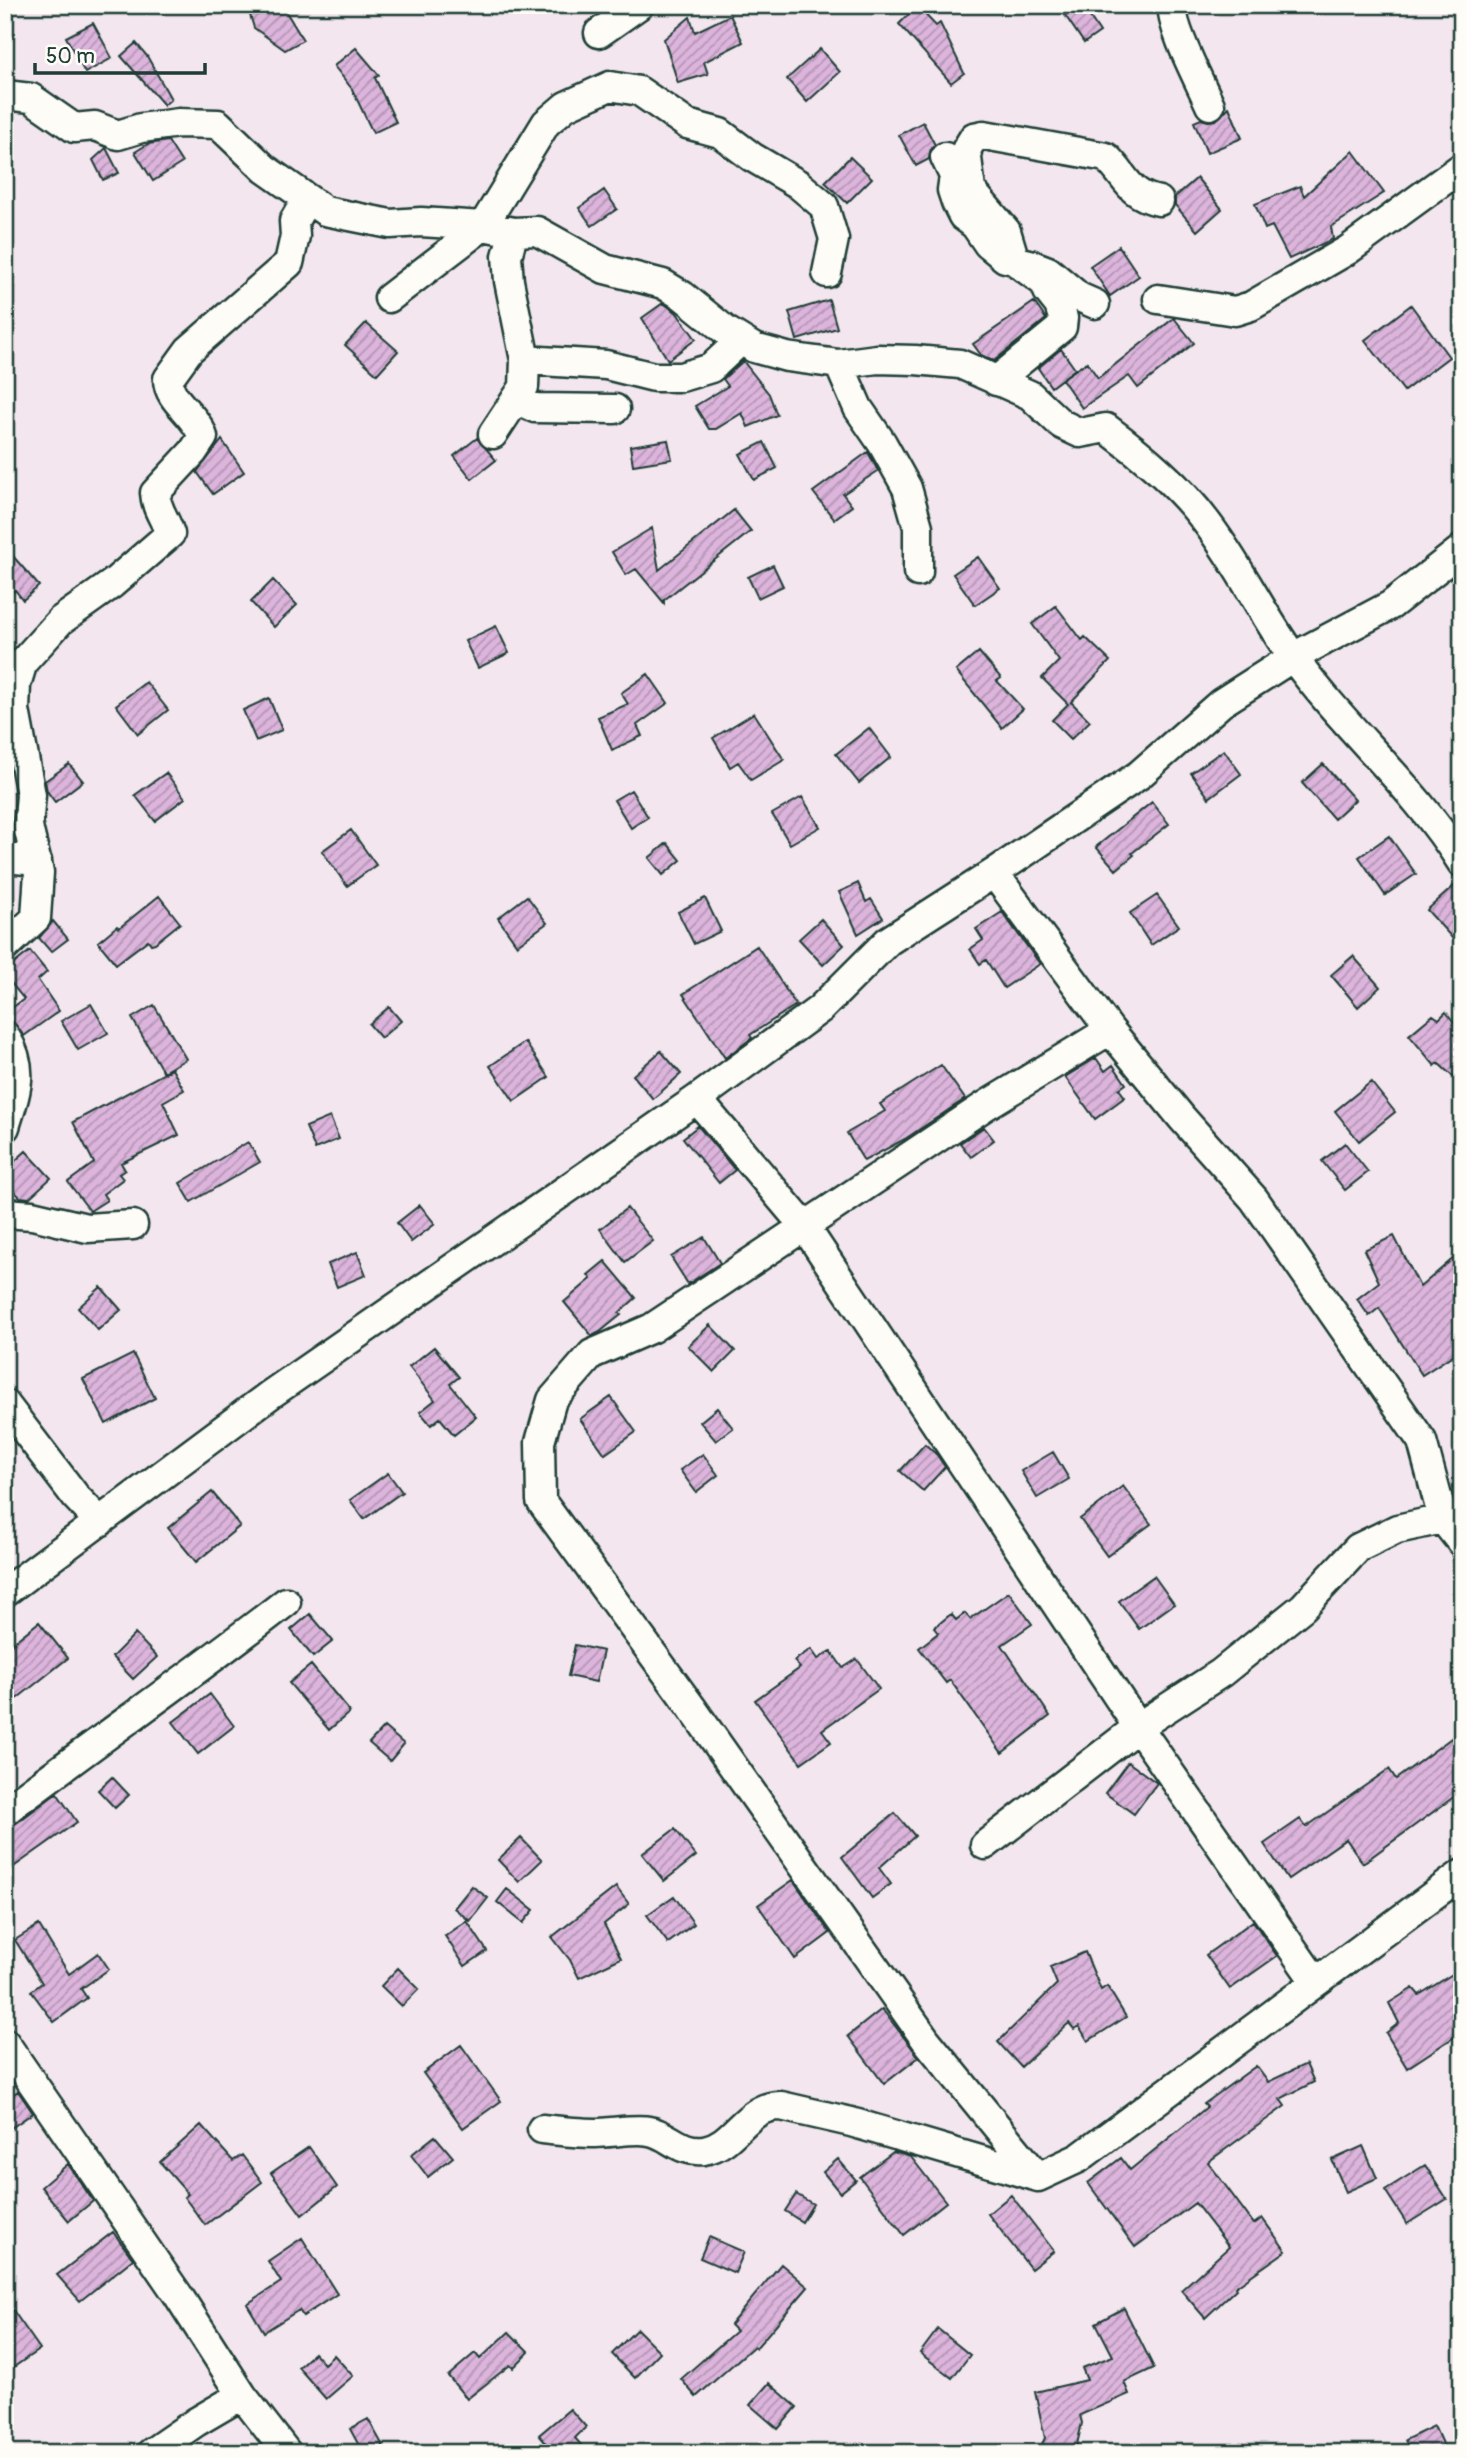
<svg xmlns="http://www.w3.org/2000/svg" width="1467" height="2458" font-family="Pangolin,sans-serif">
<defs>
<pattern id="building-hatch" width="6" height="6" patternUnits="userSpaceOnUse" patternTransform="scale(1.75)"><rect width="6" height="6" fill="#dcb4dc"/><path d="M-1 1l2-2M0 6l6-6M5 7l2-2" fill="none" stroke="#b294b3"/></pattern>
</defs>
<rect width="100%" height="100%" fill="#f3e6ef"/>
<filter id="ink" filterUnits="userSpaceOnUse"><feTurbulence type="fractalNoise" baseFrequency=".0143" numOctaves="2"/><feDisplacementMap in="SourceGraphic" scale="14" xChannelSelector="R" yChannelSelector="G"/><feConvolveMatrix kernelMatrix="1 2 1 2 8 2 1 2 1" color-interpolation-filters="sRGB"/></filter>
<g filter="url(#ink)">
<!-- building -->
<path fill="url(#building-hatch)" stroke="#1f3d34" stroke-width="2" d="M247,5H282L303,40L285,50L254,28Z
M1058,5H1082L1100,32L1084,43Z
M917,6L936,26L940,23L964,73L951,83L899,24Z
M730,15L743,42L704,62L708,74L678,83L664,39L690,17L695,32Z
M93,23L112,58L85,73L66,37Z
M136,43L147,56L171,99L164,105L121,56Z
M356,48L379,75L375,78L396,122L373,133L352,89L334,66Z
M820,49L840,72L807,102L787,79Z
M1229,107L1242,138L1207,153L1194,122L1201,119L1208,121L1216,120Z
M923,122L935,145L931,148L929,159L916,166L899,135Z
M168,141L182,163L153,181L135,152L148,144Z
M106,148L119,173L103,180L93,160Z
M1353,151L1384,193L1331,227L1333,239L1289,259L1272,226L1265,229L1255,204L1300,186L1304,196Z
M850,157L872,178L847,203L825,182Z
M1197,178L1222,209L1197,231L1175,205V197Z
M604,190L617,209L592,226L579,208Z
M1119,246L1139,276L1110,296L1090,266Z
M829,300L837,328L797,340L789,312Z
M1034,302L1046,319L994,361L981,355L973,344Z
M663,303L676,312L696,339L668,360L642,318Z
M1411,305L1449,357L1404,391L1365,340Z
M1174,318L1194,343L1138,388L1129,376L1082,408L1062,379L1087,362L1098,378Z
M366,323L398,351L377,374L345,345Z
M1061,349L1075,369L1051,387L1038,368Z
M743,361L769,394L777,415L748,427L742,413L716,429H709L695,406L728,386L723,379Z
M477,438L496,460L472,479L454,456Z
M222,440L244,472L213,494L197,472Z
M668,440L672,459L633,465L630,446Z
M764,442L777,468L754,480L740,454Z
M868,452L878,471L843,494L852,506L834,519L813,492Z
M734,510L751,531L664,600V603L636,569L626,575L612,552L652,528L659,570Z
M5,547L39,586L23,600L15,590L5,599Z
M978,557L1000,588L975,605L953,574Z
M773,565L783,586L758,598L748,577Z
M273,580L297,605L274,627L251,602Z
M1056,606L1082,640L1085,637L1110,661L1070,703L1071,702L1090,721L1071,739L1052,720L1068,704L1042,678L1059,661L1032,624Z
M496,626L509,653L478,668L465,641Z
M979,652L1001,678L997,681L1023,709L1002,728L956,671Z
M648,674L668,703L637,725L642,736L612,750L598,717L628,704L621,693Z
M146,682L168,710L138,734L116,705Z
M269,698L282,730L256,741L243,710Z
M754,713L784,760L751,780L738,762L730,767L713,738Z
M869,728L891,757L859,783L836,754Z
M1224,750L1241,774L1209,798L1191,773Z
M69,764L83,781L55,802L47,791L45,781Z
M1323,764L1355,800L1334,819L1302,783Z
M166,773L185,798L155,821L135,795Z
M631,790L648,817L631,828L614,800Z
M802,797L820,827L790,844L772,814Z
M1152,802L1169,824L1132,853L1134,855L1116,870L1096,847Z
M351,830L376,865L347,886L322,851Z
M1389,836L1416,874L1385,895L1359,857Z
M667,843L681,860L663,875L649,858Z
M858,883L866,902L871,899L883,918L858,934L839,892Z
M1454,886L1462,895V949L1427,910Z
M1157,895L1179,926L1151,945L1130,913Z
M159,896L180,923L155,943L151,944L148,940L116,964L98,942L117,926L119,928Z
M527,896L547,923L517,945L498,918Z
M705,898L721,931L694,944L678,912Z
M1002,912L1040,964L1004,988L986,960L980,964L970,949L983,940L976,929Z
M821,919L844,945L823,965L799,939Z
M53,921L68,939L51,952L39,938Z
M757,946L796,1005L750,1035L752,1038L725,1058L683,994Z
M30,951L47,972L38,980L59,1011L24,1036L5,1013L24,999L5,976V971Z
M1353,956L1380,987L1358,1007L1331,975Z
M91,1004L108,1033L78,1050L61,1021Z
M154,1005L186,1059L163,1072L132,1018Z
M389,1007L401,1021L381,1038L369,1024Z
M1446,1012L1462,1032V1085L1438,1063L1435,1066L1409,1035L1433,1015L1439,1019Z
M525,1042L549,1077L514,1101L490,1066Z
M661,1051L681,1074L653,1099L633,1075Z
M1096,1058L1105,1071L1113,1065L1126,1084L1119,1089L1125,1097L1095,1119L1065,1077Z
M941,1065L965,1099L905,1139L864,1161L847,1133L885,1111L880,1104Z
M172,1069L184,1090L163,1102L179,1135L121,1163L125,1170L119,1174L123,1179L103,1194L107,1200L90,1211L68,1182L94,1163L73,1122Z
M1371,1082L1395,1112L1359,1141L1335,1111Z
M330,1117L339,1139L315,1149L306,1127Z
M698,1126L735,1170L719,1183L683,1138Z
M984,1127L994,1140L971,1157L960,1143Z
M248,1142L260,1162L191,1202L180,1183Z
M1345,1143L1368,1172L1345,1190L1322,1161Z
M26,1151L51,1178L29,1198L20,1197L5,1182V1170Z
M420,1205L435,1224L411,1242L397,1223Z
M627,1208L653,1241L625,1262L600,1229Z
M1394,1236L1420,1287L1462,1251V1349L1422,1375L1379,1308L1369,1316L1357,1299L1379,1282L1364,1250Z
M704,1237L720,1263L688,1284L671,1257Z
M357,1252L366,1275L337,1287L328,1264Z
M605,1261L636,1298L619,1313L621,1315L600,1332L592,1336L564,1302L591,1279L588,1275Z
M101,1287L121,1310L98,1330L78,1308Z
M710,1325L735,1351L714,1372L688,1346Z
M434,1347L459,1377L450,1384L476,1417L454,1435L440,1418L431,1425L420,1412L435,1400L409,1367Z
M133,1354L155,1398L106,1424L83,1379Z
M611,1397L636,1432L605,1454L580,1419Z
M717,1408L733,1428L716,1441L700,1422Z
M925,1444L937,1455L945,1467L923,1491L900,1471Z
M1053,1452L1069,1479L1037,1498L1021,1471Z
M703,1454L718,1475L696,1492L680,1470Z
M388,1473L402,1492L364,1519L350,1500Z
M1123,1486L1151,1524L1107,1556L1080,1519Z
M212,1492L240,1526L196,1562L168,1528Z
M1154,1576L1174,1604L1139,1629L1119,1601Z
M1009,1592L1032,1624L1002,1645L1050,1716L1002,1753L950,1680L946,1683L919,1648L938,1633L934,1628L951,1614L956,1620L965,1613L970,1619Z
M310,1614L333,1641L313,1657L291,1630Z
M39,1622L68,1658L14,1701L5,1692V1649Z
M135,1634L157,1657L133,1679L112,1657Z
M575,1645L603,1651L596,1682L568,1676Z
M811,1649L818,1659L831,1651L843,1668L857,1659L879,1689L822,1730L831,1742L801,1763L755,1700L800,1668L794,1661Z
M311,1665L350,1712L329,1730L289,1683Z
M210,1694L234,1726L198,1754L173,1722Z
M384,1727L404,1744L390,1761L369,1743Z
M1462,1730V1791L1363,1863L1346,1839L1288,1879L1264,1844L1300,1819L1306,1827L1389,1769L1396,1779Z
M1128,1762L1157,1783L1134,1814L1105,1793Z
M112,1777L129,1795L115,1808L98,1790Z
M57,1793L77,1822L5,1873V1827L15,1824Z
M895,1813L915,1836L879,1868L891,1884L872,1898L842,1857Z
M675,1829L696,1856L664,1881L642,1854Z
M521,1838L542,1860L519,1882L498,1860Z
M793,1880L830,1933L795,1959L758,1905Z
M472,1886L488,1898L470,1921L454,1908Z
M616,1887L629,1904L604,1924L621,1958L579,1978L570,1960L552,1937Z
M507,1889L534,1910L523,1923L497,1902Z
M674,1896L694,1924L668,1943L647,1915Z
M467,1921L487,1951L465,1966L445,1936Z
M1253,1921L1277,1956L1230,1989L1206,1955Z
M39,1925L69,1974L98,1953L109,1969L81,1989L87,1998L54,2022L31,1991L42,1983L15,1940Z
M1085,1952L1101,1990L1107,1986L1126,2017L1088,2041L1079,2026L1074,2029L1069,2023L1021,2067L998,2042L1057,1984L1050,1967Z
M398,1968L419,1989L402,2006L381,1986Z
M1462,1968V2032L1407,2068L1386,2033L1399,2023L1389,2003L1413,1988L1419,1995Z
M882,2009L919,2057L884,2084L848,2036Z
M461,2045L501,2101L463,2128L423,2073Z
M1306,2064L1314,2082L1280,2099L1285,2106L1208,2162L1254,2224L1262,2218L1286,2251L1235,2287L1236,2289L1205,2318L1181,2290L1229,2247L1195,2203L1135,2247L1088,2183L1121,2158L1130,2170L1207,2107L1204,2104L1256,2066L1268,2082Z
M18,2091L33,2113L5,2132V2100Z
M201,2125L233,2161L242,2155L262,2182L205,2225L184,2197L188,2194L160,2162Z
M435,2136L453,2157L428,2177L411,2155Z
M1363,2146L1377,2178L1346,2192L1332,2160Z
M309,2147L337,2187L302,2215L271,2173Z
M893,2152L911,2157L946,2202L904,2235L860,2177Z
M838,2159L856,2180L840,2193L823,2172Z
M68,2164L93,2201L69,2221L41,2187Z
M1425,2165L1447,2199L1407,2224L1385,2190Z
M796,2194L813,2204L802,2222L785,2211Z
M1011,2195L1054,2251L1031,2269L988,2214Z
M113,2232L133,2259L80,2301L57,2275Z
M709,2237L744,2252L735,2273L700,2258Z
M302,2238L337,2294L303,2316L299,2310L264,2332L247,2304L281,2282L268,2261Z
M781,2264L808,2287L756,2348L754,2346L696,2397L681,2379L736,2331L730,2325Z
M5,2299L40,2349L5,2373Z
M1124,2308L1154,2368L1124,2382L1129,2394L1080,2415L1082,2423L1075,2453L1039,2450L1045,2438L1035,2392L1087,2380L1082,2368L1113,2356L1096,2323Z
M637,2329L660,2352L635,2378L612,2354Z
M938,2329L970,2355L952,2378L920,2353Z
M509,2332L529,2352L513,2368L510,2365L467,2399L448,2376L475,2353L480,2359Z
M314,2353L324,2364L334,2355L353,2376L326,2399L298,2367Z
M769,2383L797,2407L778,2429L750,2405Z
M570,2409L586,2427L575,2438L588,2453H554L539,2435Z
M368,2419L387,2453H363L350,2429Z
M1434,2426L1444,2448L1434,2453H1411L1405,2440Z"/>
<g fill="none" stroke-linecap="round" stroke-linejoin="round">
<!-- minor casing -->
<g stroke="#1f3d34" stroke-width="33">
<path id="minor" d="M1173,5C1169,25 1201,84 1210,105
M599,33L639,5
M5,95L31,98L74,128L95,126L118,135L141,128L179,123L218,124L265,169L325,211L390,224L421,222L483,226L514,232L537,231L605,269L663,284L683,296L725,330L754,348L787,357L839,364L877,359L915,360L960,364L1030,395L1061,424L1080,433L1106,428C1142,455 1180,486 1207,523C1239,565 1262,614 1293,657C1345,729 1415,787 1462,863
M945,157L954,176L952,190L956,202L963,216L975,225L988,244L1005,258L1030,264L1048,271L1079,297L1095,304
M389,298L483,226L546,123L566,106L610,86L639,91L687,124L720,133L752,157L798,184L824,206L834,239L827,273
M1158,299L1235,311L1251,306L1348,250L1462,167
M525,360L606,365L654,377H681L711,368L741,340
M839,364L858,408L882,443L907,488L918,527V572
M996,381L1062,327L1063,318L1059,305L1048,291L1045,283L1015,261L1006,231L971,190L966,150L974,137L984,135L1106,157C1127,177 1128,195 1159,201
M516,399L535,408L615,409
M493,434L524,387L525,360L509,281L507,256L514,232
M5,858L37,861
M994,873L1139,775L1221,703L1293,657L1391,605L1462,549
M5,947L36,918L39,872L28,827L31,795L15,710L16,685L23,662L60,621L112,584L170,534C165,518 156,509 155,493L193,452L203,437C196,414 168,401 168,379L189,350L289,263L295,236L294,221L307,199
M5,1036C26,1069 16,1091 5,1127
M5,1213L32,1215L87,1228L133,1225
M5,1404L76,1497L100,1522
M5,1592L271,1394L697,1099
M5,1811C98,1740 194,1674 286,1602
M985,1845L1138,1727L1221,1673L1303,1607L1358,1548L1397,1529L1443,1519
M1315,1981L1138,1727L805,1227L697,1099L820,1009L888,941L994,873L1110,1030L1182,1118L1254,1199L1422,1441L1443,1519L1462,1543
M5,2043L178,2295L242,2395L287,2453
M542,2129C560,2131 578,2133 596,2133C610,2133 637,2128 649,2131C669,2134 679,2153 704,2150C736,2145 745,2105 781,2106L851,2122L1038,2177L1079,2158L1462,1874
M1038,2177L926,2040L692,1708L541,1501L540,1442L552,1400L592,1354L652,1328L985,1106L1110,1030
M151,2453L196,2422L242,2395"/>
</g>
<!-- minor -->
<use href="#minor" stroke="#fdfcf7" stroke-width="28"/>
</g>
</g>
<!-- margin -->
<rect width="1467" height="2458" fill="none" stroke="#fdfcf7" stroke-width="28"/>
<rect x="14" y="14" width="1439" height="2430" fill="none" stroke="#1f3d34" stroke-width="2.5" filter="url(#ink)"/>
<!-- scale -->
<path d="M35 63v10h170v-10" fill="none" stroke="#1f3d34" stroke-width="3.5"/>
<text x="46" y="63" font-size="21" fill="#1f3d34" stroke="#fdfcf7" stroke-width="5" paint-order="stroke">50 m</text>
</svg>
